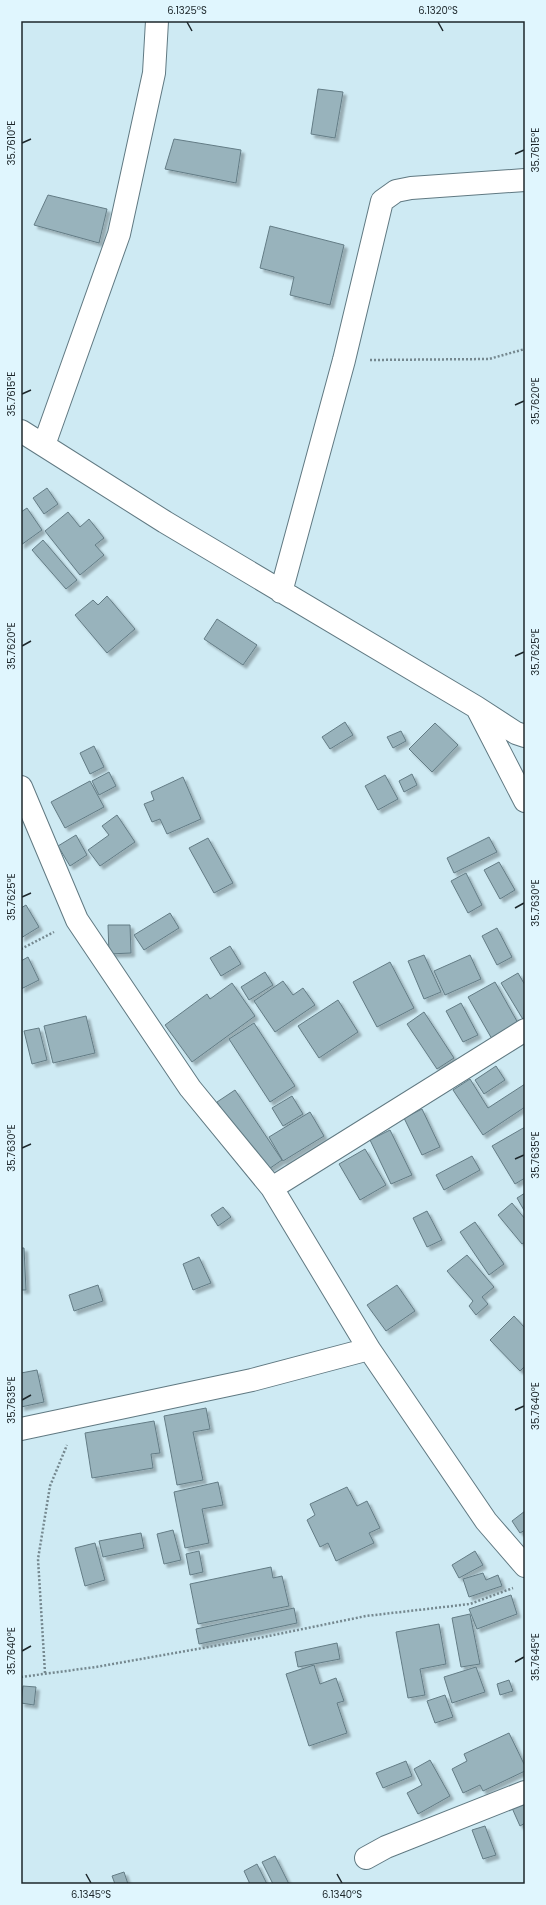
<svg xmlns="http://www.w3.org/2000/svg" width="546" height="1905" font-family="Poppins,sans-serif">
<defs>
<filter id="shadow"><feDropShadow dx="3.5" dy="3.5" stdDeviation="1" flood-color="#0004"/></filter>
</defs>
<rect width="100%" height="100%" fill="#ceeaf3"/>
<!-- building -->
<path fill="#98b3bc" stroke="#637c85" filter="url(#shadow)" d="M318,89L343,92L335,138L311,134Z
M174,139L241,150L236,183L165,169Z
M48,195L107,209L99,243L34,225Z
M270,226L344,245L330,305L290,295L294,277L260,268Z
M47,488L58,504L44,514L33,498Z
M27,508L42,530L21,545V512Z
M68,512L80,527L89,519L104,538L95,545L104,555L80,575L45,531Z
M43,540L77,580L66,589L32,550Z
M107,596L135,629L107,653L75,615L93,600L98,605Z
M217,619L257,645L243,665L204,639Z
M345,722L353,735L330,749L322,737Z
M435,723L458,745L432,772L409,749Z
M401,731L406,741L393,748L387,737Z
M94,746L104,767L90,774L80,753Z
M109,772L116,786L99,795L92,781Z
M412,774L417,785L404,792L399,781Z
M385,775L398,799L378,810L365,786Z
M183,777L201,819L167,834L160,819L152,822L144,804L154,800L151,792Z
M90,781L104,807L65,828L51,802Z
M117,815L135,842L100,866L88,850L109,835L102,826Z
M76,835L87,855L70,866L58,846Z
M489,837L497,852L454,873L447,858Z
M208,838L233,883L214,893L189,848Z
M499,862L515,890L500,899L484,870Z
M466,873L482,905L468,913L451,881Z
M26,905L39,927L21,938V908Z
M170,913L179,928L144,950L134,935Z
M108,925H130L131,953L109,954Z
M497,928L512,957L497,965L482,936Z
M230,946L241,964L221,976L210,958Z
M424,955L441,992L424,999L408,961Z
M470,955L481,979L445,995L434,971Z
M28,957L39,980L21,989V961Z
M390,962L414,1008L377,1027L353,982Z
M265,972L273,985L249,1000L241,987Z
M518,973L525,985L524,1021L501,983Z
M283,981L293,995L303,988L315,1005L275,1032L254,1001Z
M495,982L518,1023L492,1039L468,997Z
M232,983L255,1016L192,1062L165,1025L207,994L210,999Z
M338,1000L358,1032L319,1058L298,1026Z
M461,1003L478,1035L463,1042L446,1011Z
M424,1012L454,1058L437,1069L407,1024Z
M86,1016L95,1053L53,1063L44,1026Z
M254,1023L295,1086L270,1102L229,1039Z
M39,1028L47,1060L32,1064L24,1031Z
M496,1066L505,1080L484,1094L475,1080Z
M470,1079L488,1108L525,1084V1107L483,1135L453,1090Z
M235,1090L282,1160L263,1173L217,1102Z
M292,1096L303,1114L283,1126L272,1108Z
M422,1109L440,1147L422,1155L404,1118Z
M310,1112L324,1136L283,1161L269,1137Z
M525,1127V1178L515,1184L492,1146Z
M390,1130L412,1175L391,1184L370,1140Z
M365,1149L386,1185L360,1200L339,1164Z
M472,1156L480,1170L444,1190L436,1175Z
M525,1193V1212L517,1198Z
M512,1203L525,1219V1242L522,1244L498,1215Z
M223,1207L231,1217L218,1226L211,1215Z
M427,1211L442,1240L427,1247L413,1218Z
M475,1222L504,1264L489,1275L460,1232Z
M21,1248H24L26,1290H21Z
M467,1255L494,1287L482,1297L488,1304L476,1315L469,1306L473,1301L447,1271Z
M199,1257L211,1283L193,1290L183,1264Z
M98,1285L103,1301L74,1311L69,1295Z
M397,1285L415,1311L386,1331L367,1305Z
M514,1316L525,1328V1366L520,1371L490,1340Z
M37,1370L44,1402L21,1407V1373Z
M206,1408L210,1429L193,1432L203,1480L177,1485L164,1416Z
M154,1421L160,1453L151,1454L153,1468L92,1478L85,1433Z
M218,1482L223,1505L202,1509L209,1543L185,1548L174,1492Z
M347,1487L357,1506L367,1501L380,1528L369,1533L374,1543L336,1561L328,1543L320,1547L307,1520L315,1515L310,1504Z
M525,1511V1530L520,1533L512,1521Z
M173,1530L181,1560L164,1564L157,1534Z
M141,1533L144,1548L103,1557L99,1541Z
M95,1543L105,1580L85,1586L75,1548Z
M199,1551L203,1572L190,1575L186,1554Z
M475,1551L483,1565L459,1578L452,1565Z
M271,1567L273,1578L282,1576L289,1606L198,1624L190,1584Z
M483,1573L486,1580L498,1575L502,1586L469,1597L463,1579Z
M511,1595L517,1614L477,1629L469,1609Z
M294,1608L297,1623L199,1644L196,1629Z
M470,1614L480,1664L461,1667L452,1618Z
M439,1624L446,1664L420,1669L425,1695L408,1698L396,1632Z
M337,1643L340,1659L298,1667L295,1652Z
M314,1665L320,1684L336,1678L344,1701L337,1703L347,1733L309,1746L286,1674Z
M476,1667L485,1692L452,1703L444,1677Z
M509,1680L513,1691L500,1695L497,1684Z
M23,1686L36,1687L34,1705L21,1703Z
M445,1695L453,1717L435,1723L427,1701Z
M509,1733L525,1766V1771L483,1791L480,1785L463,1793L452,1769L467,1761L464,1754Z
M430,1760L450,1796L418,1814L407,1793L422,1785L414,1769Z
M406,1761L412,1776L383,1788L376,1773Z
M525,1802V1823L520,1826L512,1808Z
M485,1826L496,1855L483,1859L472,1830Z
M275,1856L289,1884H273L262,1862Z
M257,1864L267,1884H250L244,1871Z
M124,1872L128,1884H115L112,1876Z"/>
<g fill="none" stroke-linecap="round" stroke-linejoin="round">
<!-- minor casing -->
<g stroke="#607982" stroke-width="24">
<path id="minor" d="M21,431L165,522L476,707L516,733L525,736
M44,445L119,234L154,73L157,21
M281,592L344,360L382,201L396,191L411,188L525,180
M477,708L525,801
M21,787L77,920L190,1088L272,1188L369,1349L486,1521L525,1566
M272,1188L525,1030
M21,1429L252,1380L369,1349
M366,1858L386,1847L525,1792"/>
</g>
<!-- path -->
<path stroke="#75888f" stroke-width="2.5" stroke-dasharray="2 2" stroke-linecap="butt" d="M370,360L489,359L525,349
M21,949L54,932
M45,1673L38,1559L50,1486L67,1445
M21,1677L96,1667L259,1638L366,1616L470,1604L513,1588"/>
<!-- minor -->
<use href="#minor" stroke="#fff" stroke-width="22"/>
</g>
<!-- ticks -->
<path fill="none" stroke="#1d272b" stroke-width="1.5" d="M187,22L192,31M438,22L443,31M22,143L31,139M515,154L524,150M22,394L31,390M515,405L524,401M22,646L31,641M515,656L524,652M22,897L31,893M515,908L524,903M22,1148L31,1144M515,1159L524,1155M22,1400L31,1395M515,1410L524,1406M22,1651L31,1646M515,1662L524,1657M86,1874L91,1883M337,1874L342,1883"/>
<!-- border -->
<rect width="546" height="1905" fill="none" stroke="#e0f6fe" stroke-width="44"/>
<rect x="22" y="22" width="502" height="1861" fill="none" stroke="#1d272b" stroke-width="1.5"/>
<g font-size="10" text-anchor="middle" fill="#1d272b">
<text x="187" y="14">6.1325°S</text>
<text x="438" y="14">6.1320°S</text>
<text transform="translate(11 143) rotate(-90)" y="4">35.7610°E</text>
<text transform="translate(535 150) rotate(-90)" y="4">35.7615°E</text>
<text transform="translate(11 394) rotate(-90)" y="4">35.7615°E</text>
<text transform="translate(535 401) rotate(-90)" y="4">35.7620°E</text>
<text transform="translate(11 646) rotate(-90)" y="4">35.7620°E</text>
<text transform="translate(535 652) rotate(-90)" y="4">35.7625°E</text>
<text transform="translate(11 897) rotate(-90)" y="4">35.7625°E</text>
<text transform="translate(535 903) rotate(-90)" y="4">35.7630°E</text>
<text transform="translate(11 1148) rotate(-90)" y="4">35.7630°E</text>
<text transform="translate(535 1155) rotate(-90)" y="4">35.7635°E</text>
<text transform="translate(11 1400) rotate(-90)" y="4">35.7635°E</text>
<text transform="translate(535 1406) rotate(-90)" y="4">35.7640°E</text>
<text transform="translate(11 1651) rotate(-90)" y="4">35.7640°E</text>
<text transform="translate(535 1657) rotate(-90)" y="4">35.7645°E</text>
<text x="91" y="1898">6.1345°S</text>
<text x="342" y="1898">6.1340°S</text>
</g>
</svg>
